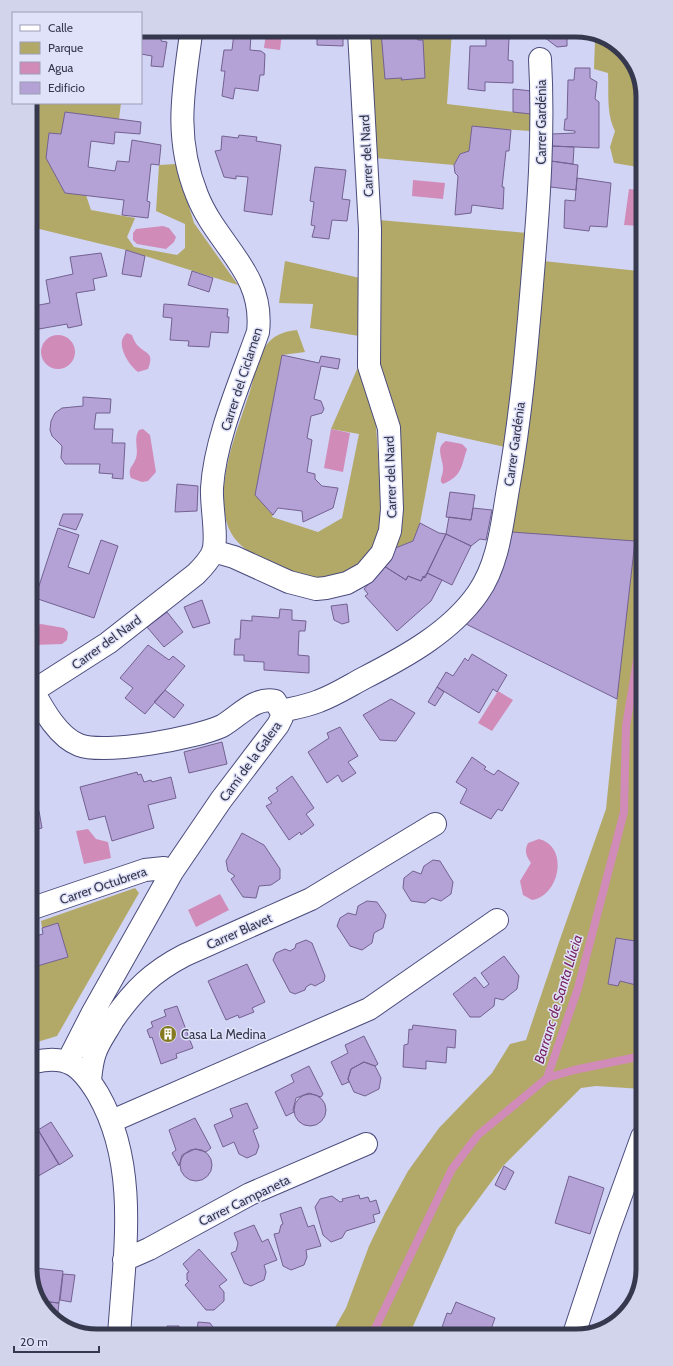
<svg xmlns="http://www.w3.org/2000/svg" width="673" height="1366" font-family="Cabin,sans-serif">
<rect width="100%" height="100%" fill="#d1d4f5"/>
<!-- green -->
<path fill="#b2a968" d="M452,31L447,104L531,114L530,131L472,127L469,151L460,154L454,165L375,158L368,32Z
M592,34L617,44L638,72V167L614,163L610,147L615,131C606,113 609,93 608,73L594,69L595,40Z
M30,103H121L119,119L65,112L61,134L49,133L46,158L65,193L86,195L91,210L135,218L127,237L134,247L177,255L185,248V224L156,211L159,165L176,164L194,223L238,285L126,250L31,227Z
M379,220L527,233L505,447L437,432L420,523L413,541L393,549L402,489L399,424L378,360Z
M285,261L360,278L359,336L310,328L313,304L279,303Z
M543,261L639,271L642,1089L596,1086L581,1088L503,1166L457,1228L410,1333L331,1334L346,1308L369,1246L385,1213L408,1171L439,1128L492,1073L510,1044L526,1040L559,942L606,809L617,699L479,604Z
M297,330L305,352L282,355L255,495L273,515L272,517L318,532L342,518L359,434L331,429L358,367L376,425L382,515C378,567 342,585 294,575C285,574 275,566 267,562C249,553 231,542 226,520C217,476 237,432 250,391C259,361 260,333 297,330Z
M135,888L139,893L57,1036L34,1043V967L68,957L58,924L42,928L41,921Z"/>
<!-- water -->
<path fill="#d18bb8" d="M266,33H282L280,50L264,48Z
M413,180L445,183L443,199L412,196Z
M629,189L638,190L639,226L624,225Z
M163,226L169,228L176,237L174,242L166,249L137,244L133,240V233L136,229Z
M127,333L132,335C133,338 135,343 138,346C148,355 154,353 148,369L138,372C128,365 114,342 127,333Z
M41 352a17 17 0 1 1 34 0a17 17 0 1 1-34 0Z
M143,429L150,435L156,472L148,481L142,482L131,478C127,468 133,467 136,458C139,449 133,439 139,430Z
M331,429L350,433L343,472L324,468Z
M446,441L462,444L467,449C461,467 462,476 443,484L441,482C440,478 443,475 443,470C444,460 434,448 446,441Z
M41,624L64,628L68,632L67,640L62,644L34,645L32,643V627Z
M498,691L513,700L492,731L478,723Z
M88,829L96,839L108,842L111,858L84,864L76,831Z
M539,839C569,846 560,896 532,900L523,895L520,881L531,863C526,856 524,851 528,843Z
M220,894L229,910L196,927L188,910Z"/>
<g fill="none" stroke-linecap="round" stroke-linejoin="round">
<!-- stream -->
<path stroke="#d18bb8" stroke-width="8" d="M547,1078L574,1070L642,1056
M373,1333L452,1169L478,1135L547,1078L578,988L624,812L626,726L640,643"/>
</g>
<!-- building -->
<path fill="#b4a1d6" stroke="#736191" d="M567,30V46L557,47L544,37V31Z
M343,32V46L317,45V33Z
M381,32H409L418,40H423L425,78L401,80L402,78L385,79Z
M234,33L251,35L250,50L261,51L265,54L264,75H260L258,91L235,88L233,99L222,96L225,71H221L224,50H232Z
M141,34H162L161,41L167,42L163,67L151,66L152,56L141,54Z
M486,37L509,38L508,60L513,61V83L485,82V91L468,89L470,46H486Z
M575,68H590V78L597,82L595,99L599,102V148L552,146V134L575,133V131L564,130L565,119H567L568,80H574Z
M513,89L532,91L531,114L513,112Z
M65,112L141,122L140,134L115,132L114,144L91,141L88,167L115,171L117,161L129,162L132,140L161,145L159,165L151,164L147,201L150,202L148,218L122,215L124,200L65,193L46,158L49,133L61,134Z
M472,126L511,130L509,151H506L502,187H504L503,209L472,205L471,213L455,215L458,176L455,173L454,165L460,154L469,151Z
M239,135L257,137L256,141L281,145L272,215L244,211L248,177L236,176V179L224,177L215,151L221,150L222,136L238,138Z
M552,146L574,147L573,164L551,161Z
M551,161L578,165L576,190L550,187Z
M315,167L346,170L342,199L350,200L347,221L332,220L329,239L312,237L315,226L311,225L314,202L310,201Z
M577,178L611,183L607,227L590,226L589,231L564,228L565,200L575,201Z
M31,227L38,229V256L31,255Z
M126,250L145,256L141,277L122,274Z
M101,253L107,276L93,279L95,290L76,293L82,325L68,328L67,324L39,329L34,306L50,303L46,280L73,274L70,257Z
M192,271L213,278L209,292L188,285Z
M164,304L228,309L227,317H229L228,333L211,332L209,347L188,346L189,341L170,340L172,318L163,317Z
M282,355L319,363L321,356L340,359L338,369L321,366L314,399L321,401L324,409L322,413L311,416L307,438L312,440L307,472L315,474V479L322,486L338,488L333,508L303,522L302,511L278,508L273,515L255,495Z
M83,397L111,399L110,413H96L94,429H113L112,443H125L123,479L112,478L113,474L99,473L100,464H65L61,458L62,446L52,436L50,430L51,421L55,413L62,408L83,406Z
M177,484L198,486L197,511L175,512Z
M450,492L475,495L471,520L446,517Z
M473,508L492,510L486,540L480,539L471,546L446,534L449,517L471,520Z
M63,514H83L76,530L59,525Z
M420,523L439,533L446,534L425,578L423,576L421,581L408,576L406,580L384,566L393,549L413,541Z
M58,528L79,535L68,567L89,574L101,540L118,546L94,618L35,598Z
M512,532L635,541L617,699L462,622L502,564Z
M446,534L471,546L452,585L427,573Z
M384,566L406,580L408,576L421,581L427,573L442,580L431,601L397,631L365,596L368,594L364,589Z
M202,600L210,623L193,628L184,607Z
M347,604L349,622L342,624L334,620L331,606Z
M280,609L292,610V620L306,621L305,631H299L298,655L309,656V673L264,670V662L244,661V655H234L235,639H240L241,620L252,621V616L279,618Z
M167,612L183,632L164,647L147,627Z
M148,645L169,660L173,656L185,666L145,714L125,698L133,688L120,678Z
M472,654L507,675L497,692L493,689L479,713L437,687L446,672L453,676L465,658L468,661Z
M437,687L444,692L435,706L428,702Z
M165,690L184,705L174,718L154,702Z
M391,699L415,713L396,741L380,740L363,715Z
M340,727L358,756L348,762L356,773L342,782L338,775L327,783L308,752L329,738L327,733Z
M222,742L227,764L189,773L184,752Z
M472,757L486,767L484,769L494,775L498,770L519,783L502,811L498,809L491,819L460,803L467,789L456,782Z
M137,772L138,775L141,774L144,782L151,780L152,782L171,777L176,798L148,805L154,828L112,841L105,816L89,820L80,787Z
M292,776L314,808L306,814L314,825L301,835L300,832L289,840L266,806L272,803L268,798L278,791L276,788Z
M33,799L36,812L39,811L42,828L33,830Z
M242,833L264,845L280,869V879L271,885L259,886L256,898L243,897L231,879L235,876L228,871L226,861Z
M433,860L440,861L453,882L451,894L441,901L432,898L425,903L411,901L403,888L404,878L413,871L421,874L424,866Z
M367,901L377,902L386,915L383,928L374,933L372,943L362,950L350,946L337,926L340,918L348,913L356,915L358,906Z
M58,923L68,957L34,967V941L38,940L35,936L43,934L42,928Z
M616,938L642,942V976H638L636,985L620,981L618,986L608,984Z
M306,940L312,943L325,976L324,981L315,986L311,984L306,987L305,990L295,994L290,992L273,960L276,953L285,949L290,951L295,948L296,944Z
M504,956L519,976L517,989L503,1000L495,998L494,1006L480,1017H470L453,994L475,977L484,988L489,984L481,973Z
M247,964L265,1002L252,1008L254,1012L239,1018L238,1015L226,1020L208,981Z
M177,1006L193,1048L176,1054L177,1058L161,1064L152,1037L150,1038L147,1030L153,1027L151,1022L166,1016L164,1010Z
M413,1025L456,1030L455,1048L447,1047L446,1063L426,1061V1069L403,1067L404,1045L408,1044L409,1029L412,1030Z
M364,1036L378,1064L375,1066L364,1062L351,1069L348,1079L349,1082L342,1085L331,1062L348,1053L345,1045Z
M364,1062L375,1066L381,1078L379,1089L365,1096L354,1092L348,1079L351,1069Z
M309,1066L323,1094L321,1097L309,1093L296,1098L293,1110L294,1112L286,1116L275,1092L294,1082L291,1075Z
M294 1110a16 16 0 1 1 32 0a16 16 0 1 1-32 0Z
M247,1103L258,1128L253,1130L259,1146L256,1154L247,1158L239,1154L234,1142L223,1147L214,1125L233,1117L230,1109Z
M195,1118L211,1148L206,1152L195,1149L182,1155L179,1166L172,1153L176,1150L169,1130Z
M51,1122L73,1156L59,1165L38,1130Z
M34,1123L59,1164L35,1178Z
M180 1165a16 16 0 1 1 32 0a16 16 0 1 1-32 0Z
M504,1166L514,1172L505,1190L495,1185Z
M569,1176L604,1188L590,1234L555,1223Z
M359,1195L360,1199L368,1197L370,1202L376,1200L380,1213L373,1215L375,1222L346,1231L342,1238L331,1242L323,1235L315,1207L320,1199L332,1196L340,1202L343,1201L342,1199Z
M301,1207L308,1227L314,1225L321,1246L306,1250L307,1257L304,1265L291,1270L283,1266L274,1234L279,1233L281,1225L283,1224L280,1214Z
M254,1225L262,1242L268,1239L277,1260L264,1265L266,1272L264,1280L251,1286L244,1283L231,1253L236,1251L238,1243L234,1233Z
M199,1249L227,1280L219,1286L224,1292V1301L214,1310H206L185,1285L189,1281L187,1280V1273L189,1272L183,1264Z
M35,1268L63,1271L59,1303L40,1301L35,1294Z
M63,1274L75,1275L71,1302L60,1300Z
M40,1301L59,1303L58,1312L48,1310Z
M456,1302L495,1318L490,1332L440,1333L447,1313L451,1314Z
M198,1322L210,1323L219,1335H166L167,1326H179L180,1331L197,1332Z"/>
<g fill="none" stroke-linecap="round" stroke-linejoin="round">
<!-- minor casing -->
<g stroke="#4b4c7c" stroke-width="24">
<path id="minor" d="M213,551L234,557L289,582L316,589L326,588L347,583L365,573L382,553L390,531L392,509L389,428L369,366L370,229L359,32
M33,691L108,643L196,574C202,568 209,561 213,552C218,537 211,506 212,488C215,438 241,380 258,332C265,272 217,246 197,195C174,138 183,92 191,34
M33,691C43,709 58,737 79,745C105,755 196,738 222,726C238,717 255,696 275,701L281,711L282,717L278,725L221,800L172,872L92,1014L68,1061
M281,711C294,708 307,706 319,701C335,695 349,686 364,678C405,657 451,632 478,593C499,563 502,523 508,489C521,417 527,345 533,272C539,201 544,130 540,59
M33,908L145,870L164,868L172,872
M34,1062C68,1054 81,1066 98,1094C140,1167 124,1255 119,1336
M90,1080C91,1071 92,1061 95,1053C99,1041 107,1031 113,1020C134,990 152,972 185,955L311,899L435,824
M112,1121L369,1009L497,920
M124,1260L149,1249L250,1194L366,1144
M575,1331L608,1231L642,1137"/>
</g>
<!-- minor -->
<use href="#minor" stroke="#fff" stroke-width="22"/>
</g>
<!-- icons -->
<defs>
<g id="building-disc" transform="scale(0.9)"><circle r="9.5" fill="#85791e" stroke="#e0e2f9"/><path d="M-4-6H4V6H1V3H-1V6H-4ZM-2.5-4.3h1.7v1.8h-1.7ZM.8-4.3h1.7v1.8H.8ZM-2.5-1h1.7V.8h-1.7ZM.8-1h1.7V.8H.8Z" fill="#fff"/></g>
</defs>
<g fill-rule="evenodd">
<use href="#building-disc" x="168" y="1034"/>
</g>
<g text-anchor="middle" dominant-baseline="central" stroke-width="3" stroke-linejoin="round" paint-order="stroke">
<!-- street labels -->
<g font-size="13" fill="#36384e" stroke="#e0e2f9">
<text transform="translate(541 122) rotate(-90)">Carrer Gardénia</text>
<text transform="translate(366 156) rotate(-93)">Carrer del Nard</text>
<text transform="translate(241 379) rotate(-72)">Carrer del Ciclamen</text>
<text transform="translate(514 444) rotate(-82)">Carrer Gardénia</text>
<text transform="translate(390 477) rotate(-92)">Carrer del Nard</text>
<text transform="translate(106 642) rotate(-36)">Carrer del Nard</text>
<text transform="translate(250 761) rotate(-54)">Camí de la Galera</text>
<text transform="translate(103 885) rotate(-19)">Carrer Octubrera</text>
<text transform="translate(239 931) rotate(-24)">Carrer Blavet</text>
<text transform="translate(244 1200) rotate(-26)">Carrer Campaneta</text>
</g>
<!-- poi labels -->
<g font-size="13" fill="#36384e" stroke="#e0e2f9" text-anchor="start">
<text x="181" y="1034">Casa La Medina</text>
</g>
<!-- water labels -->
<g font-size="14" font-style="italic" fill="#77255f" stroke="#e0e2f9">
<text transform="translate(558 999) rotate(-73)">Barranc de Santa Llúcia</text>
</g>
</g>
<!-- crop -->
<path d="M0 0H673V1366H0ZM97 37H576A60 60 0 0 1 636 97V1269A60 60 0 0 1 576 1329H97A60 60 0 0 1 37 1269V97A60 60 0 0 1 97 37Z" fill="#d2d4eb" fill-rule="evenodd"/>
<path fill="none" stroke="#36384e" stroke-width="5" d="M97 37H576A60 60 0 0 1 636 97V1269A60 60 0 0 1 576 1329H97A60 60 0 0 1 37 1269V97A60 60 0 0 1 97 37Z"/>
<!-- legend -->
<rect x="12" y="12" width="130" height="92" fill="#e0e2f9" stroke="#9c9eb5"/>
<rect x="20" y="25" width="20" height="6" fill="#ffffff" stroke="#9c9eb5"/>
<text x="48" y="32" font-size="12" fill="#36384e">Calle</text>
<rect x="20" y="42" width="20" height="12" fill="#b2a968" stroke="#9c9eb5"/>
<text x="48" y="52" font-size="12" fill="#36384e">Parque</text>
<rect x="20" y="62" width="20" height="12" fill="#d18bb8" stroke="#9c9eb5"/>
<text x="48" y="72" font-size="12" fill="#36384e">Agua</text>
<rect x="20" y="82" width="20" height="12" fill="#b4a1d6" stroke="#9c9eb5"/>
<text x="48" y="92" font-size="12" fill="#36384e">Edificio</text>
<!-- scale -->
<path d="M14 1346v6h85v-6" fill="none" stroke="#36384e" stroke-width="2"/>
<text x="20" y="1346" font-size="12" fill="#36384e" stroke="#e0e2f9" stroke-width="3" paint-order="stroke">20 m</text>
</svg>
